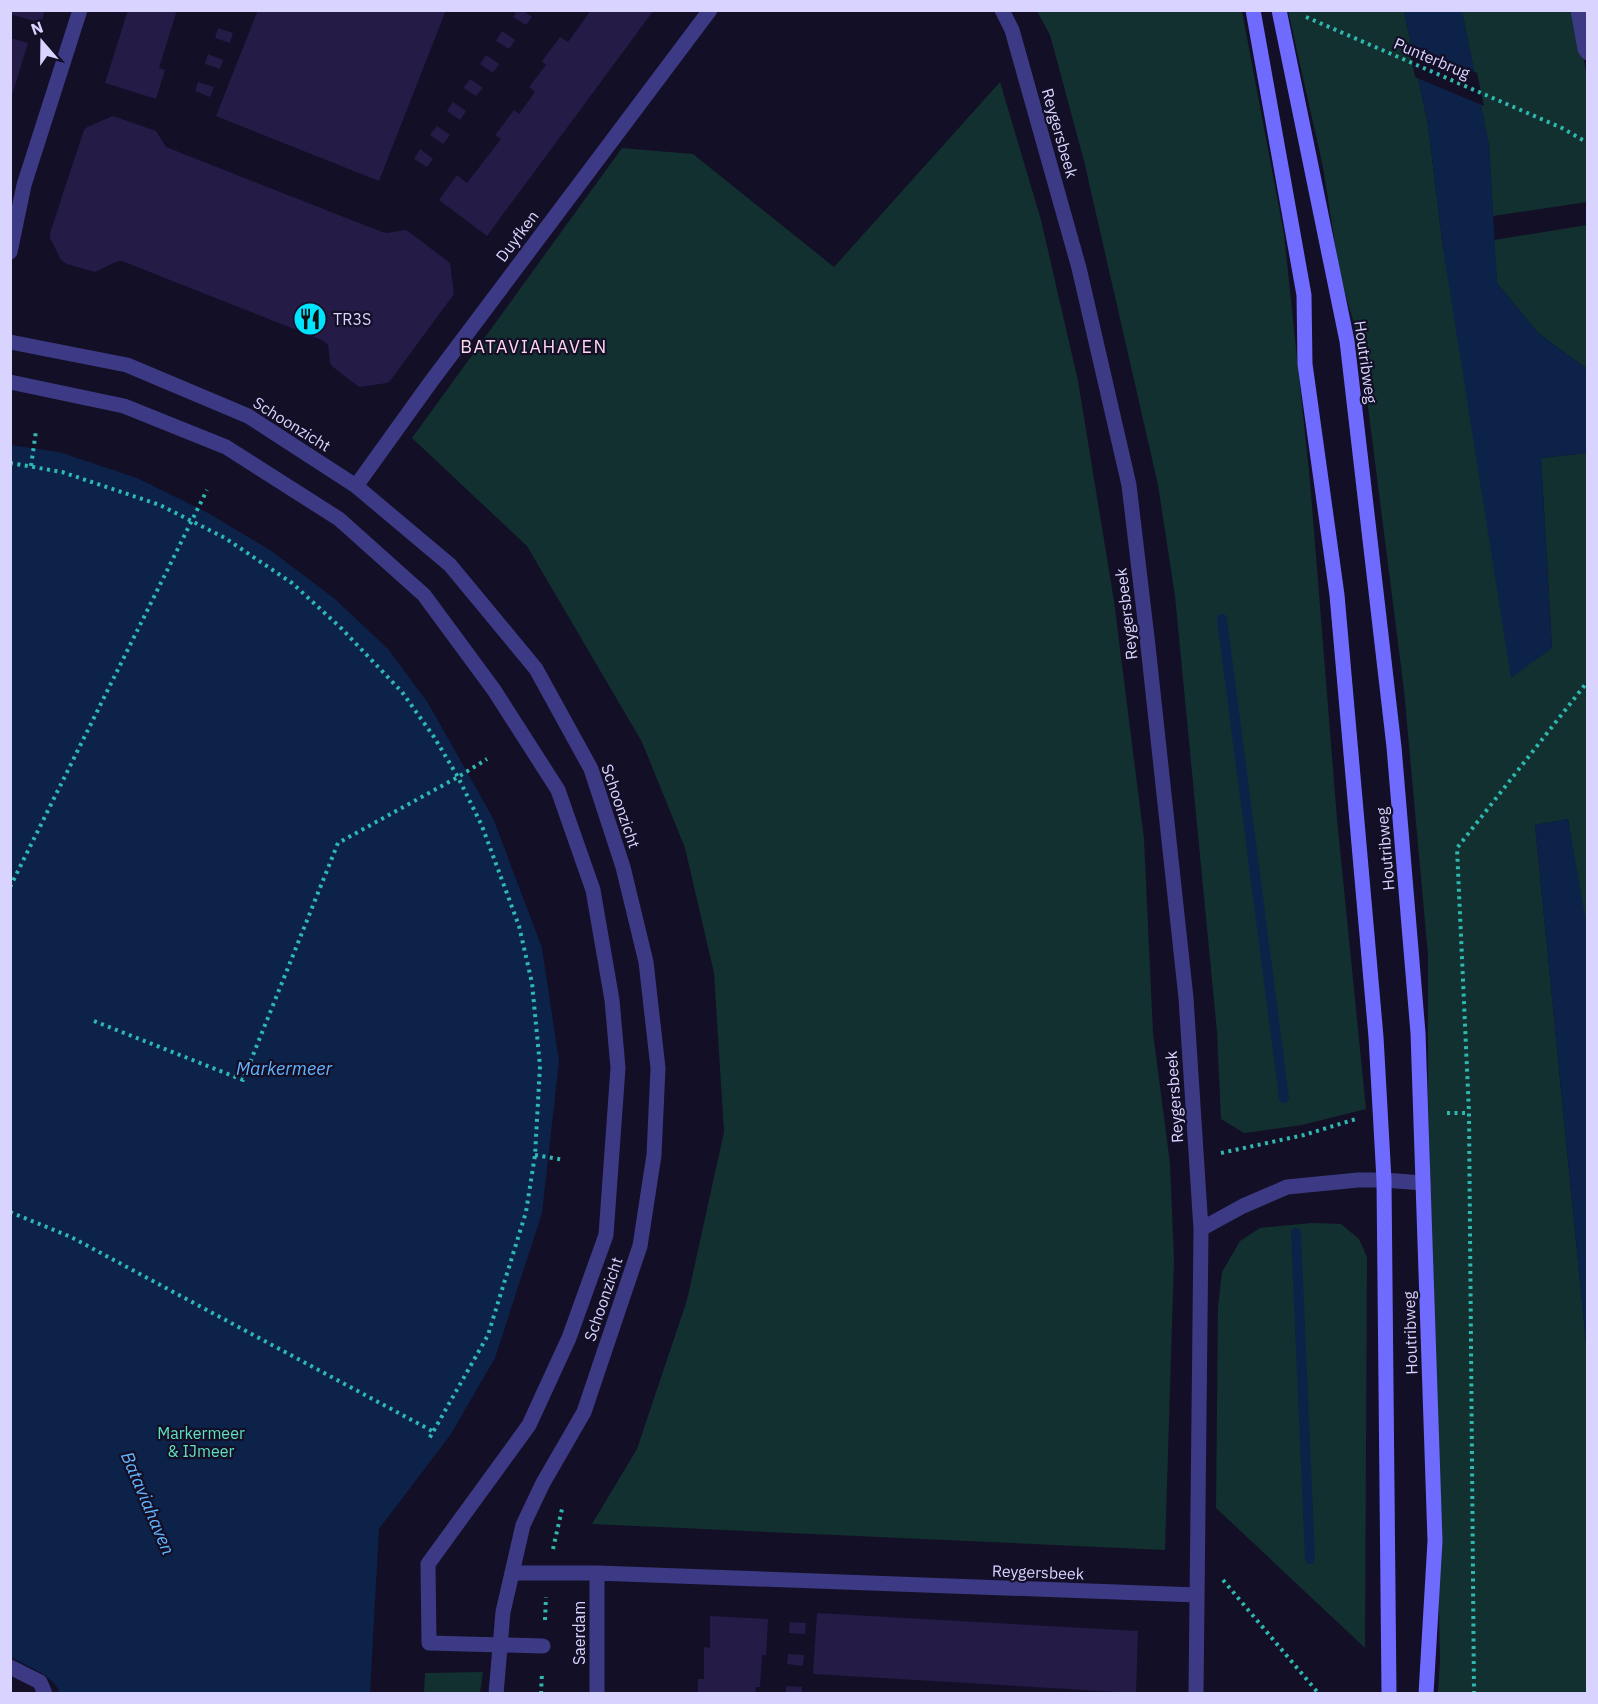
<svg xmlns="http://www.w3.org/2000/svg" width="1598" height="1704" font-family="'IBM Plex Sans',sans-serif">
<rect width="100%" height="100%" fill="#130f26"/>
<!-- green -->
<path fill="#12302f" d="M1037,11H1242L1284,234L1310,481L1337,819L1366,1109L1302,1125L1244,1133L1221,1119L1217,1032L1175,596L1158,485L1084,161L1050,35Z
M1288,11H1404L1428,125L1443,248L1552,647L1541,458L1587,453V934L1568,819L1535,825L1587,1353V1693H1438L1440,1661L1428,1093V955L1404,690L1360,344L1340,276L1323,167Z
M1462,11H1575L1587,77V202L1493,216L1489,145Z
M1000,82L1041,220L1078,381L1114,601L1144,839L1153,1033L1170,1163L1174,1260L1165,1550L592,1524L637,1449L687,1300L724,1132L714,973L685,848L642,742L527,546L412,438L622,148L693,154L834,267Z
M1587,225V369L1538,333L1497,283L1494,240Z
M1312,1223L1341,1224L1359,1239L1367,1257L1365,1648L1216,1508L1218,1307L1222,1272L1240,1241L1260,1228Z
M483,1672L480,1693H424L425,1673Z"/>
<!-- water -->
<path fill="#0c2248" d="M1404,11H1462L1489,145L1497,283L1538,333L1587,369V453L1541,458L1552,648L1511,678L1443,248L1428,125Z
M10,445L59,452L137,478L208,513L270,550L335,599L388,649L428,703L493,818L542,948L559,1061L542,1213L495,1358L451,1434L379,1529L370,1693H59C58,1677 24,1665 11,1657Z
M1568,819L1588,934L1587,1353L1535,825Z"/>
<!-- pier -->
<path fill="#130f26" d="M1408,43L1477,73L1484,106L1415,77Z"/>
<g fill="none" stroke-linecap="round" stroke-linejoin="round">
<!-- stream -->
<path stroke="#0c2248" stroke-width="10" d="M1222,619L1284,1098
M1296,1233L1310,1559"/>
</g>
<!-- building -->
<path fill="#241b47" d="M10,10H45L41,23L10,14Z
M128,10H177L159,68L165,70L156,99L105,83Z
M258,10H446L379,181L216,116Z
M517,10H522L532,17L526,25L513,17Z
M591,10H654L487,236L439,200L457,175L467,183L501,139L495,135L514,110L519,114L535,92L529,87L546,65L542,61L560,37L568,42Z
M218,28L233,33L230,43L215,38Z
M502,31L515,40L509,49L496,41Z
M10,38L28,43L11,98H10Z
M208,54L223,60L220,69L205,64Z
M486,55L499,64L493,73L480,64Z
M470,79L483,88L476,96L463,88Z
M198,82L214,87L210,97L195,91Z
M453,102L466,111L460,120L447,111Z
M113,116L156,131L166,147L382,232L387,233L404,230L408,231L450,263L454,294L390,381L387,383L359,387L333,367L330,363L328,345L322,340L122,261H118L95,272L67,264L61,260L50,238V233L84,130L87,127Z
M437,126L450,135L443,144L430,135Z
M420,149L433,159L427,167L414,159Z
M817,1613L1138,1631L1136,1693L813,1674Z
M710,1616L768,1619L766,1655H762L760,1687H756L755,1694H698V1679H704V1647L710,1648Z
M790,1622L806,1623L805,1634L789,1633Z
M788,1654L804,1655L803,1666L787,1664Z
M786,1686L802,1687V1694H786Z"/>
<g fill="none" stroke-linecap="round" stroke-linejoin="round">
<!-- path -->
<path stroke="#2fb8b0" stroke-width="4" stroke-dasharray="3 4.5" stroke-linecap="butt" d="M1306,17L1562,128L1588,143
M10,463L62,472L160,505L225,538L292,583L341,628L402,692L434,737L458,777L482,826L519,926L532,983L540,1066L535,1155L526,1212L488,1335L429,1439
M31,466L36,431
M10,887L207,490
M94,1021L243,1080L338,843L458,777L487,759
M1447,1113H1469
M1221,1153L1304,1135L1356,1119
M535,1155L564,1160
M10,1212L71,1237L434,1432
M553,1549L562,1509
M1223,1580L1319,1694
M545,1620L546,1597
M541,1694L542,1672
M1474,1694L1469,1113L1457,848L1588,681"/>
<!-- pedestrian -->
<path stroke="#3d3a85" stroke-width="15" d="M1578,10L1585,49L1588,53
M10,382L124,406L226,447L339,519L424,595L494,690L558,790L593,890L612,1000L618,1068L606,1235L569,1338L529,1425L428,1564L429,1643L543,1646
M10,1667L40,1682L45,1694"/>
<!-- minor -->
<path stroke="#3d3a85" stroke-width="15" d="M1002,10L1012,30L1079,268L1129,485L1148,646L1186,998L1201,1229
M10,252L24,185L80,10
M356,486L430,383L710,10
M512,1573H597L1197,1595
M597,1694V1573
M1196,1694L1201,1229L1243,1206L1287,1187L1358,1180H1384L1423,1183"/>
<!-- tertiary -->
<path stroke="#3d3a85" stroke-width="15" d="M10,342L127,365L248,416L356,486L450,565L536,669L591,769L623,867L646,962L658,1068L654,1155L640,1246L584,1412L543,1483L523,1525L503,1612L496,1694"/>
<!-- secondary -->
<path stroke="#6f6bff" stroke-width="15" d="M1253,10L1304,295L1305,364L1337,595L1376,1037L1384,1180L1389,1694
M1279,10L1347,341L1394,747L1418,1033L1435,1541L1426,1694"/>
</g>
<!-- icons -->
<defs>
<g id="restaurant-disc" transform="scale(1.725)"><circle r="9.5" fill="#00e5ff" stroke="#130f26"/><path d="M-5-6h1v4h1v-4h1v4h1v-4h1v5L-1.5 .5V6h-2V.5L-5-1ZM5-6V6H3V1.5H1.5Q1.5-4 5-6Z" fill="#111"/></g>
</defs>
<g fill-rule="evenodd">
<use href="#restaurant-disc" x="310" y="319"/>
</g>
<g text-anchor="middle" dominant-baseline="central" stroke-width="4.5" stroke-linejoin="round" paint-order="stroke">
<!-- street labels -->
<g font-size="16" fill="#d9d4ff" stroke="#130f26">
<text transform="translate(1432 58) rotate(23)">Punterbrug</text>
<text transform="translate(1060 133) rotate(74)">Reygersbeek</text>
<text transform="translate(517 236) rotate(-53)">Duyfken</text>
<text transform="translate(1366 362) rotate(82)">Houtribweg</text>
<text transform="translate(292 424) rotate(32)">Schoonzicht</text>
<text transform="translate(1126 614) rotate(-97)">Reygersbeek</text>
<text transform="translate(621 806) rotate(71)">Schoonzicht</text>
<text transform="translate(1385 849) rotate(-95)">Houtribweg</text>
<text transform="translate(1174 1097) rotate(-94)">Reygersbeek</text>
<text transform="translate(603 1299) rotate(-71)">Schoonzicht</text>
<text transform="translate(1410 1333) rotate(-92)">Houtribweg</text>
<text transform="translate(1038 1572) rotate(2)">Reygersbeek</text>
<text transform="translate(579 1633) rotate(-90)">Saerdam</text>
</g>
<!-- poi labels -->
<g font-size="16" fill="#d9d4ff" stroke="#130f26" text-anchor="start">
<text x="333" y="319">TR3S</text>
</g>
<!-- park labels -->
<g font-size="16" fill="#5fe0c0" stroke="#130f26">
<text x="201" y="1433">Markermeer<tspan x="201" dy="18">&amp; IJmeer</tspan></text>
</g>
<!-- neighbourhood labels -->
<g font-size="18" letter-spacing="1.5" fill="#ffd6f0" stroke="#130f26">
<text x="534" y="346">BATAVIAHAVEN</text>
</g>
<!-- water labels -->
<g font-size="18" font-style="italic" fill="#62b6ff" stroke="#130f26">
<text x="284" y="1068">Markermeer</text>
<text transform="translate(148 1503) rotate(67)">Bataviahaven</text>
</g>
</g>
<!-- border -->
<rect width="1598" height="1704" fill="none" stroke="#d9d4ff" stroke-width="24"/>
<!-- north arrow -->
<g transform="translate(42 42) rotate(340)" stroke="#130f26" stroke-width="4.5" paint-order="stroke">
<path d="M0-4.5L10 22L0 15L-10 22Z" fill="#d9d4ff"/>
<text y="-9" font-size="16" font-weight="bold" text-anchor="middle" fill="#d9d4ff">N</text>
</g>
</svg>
